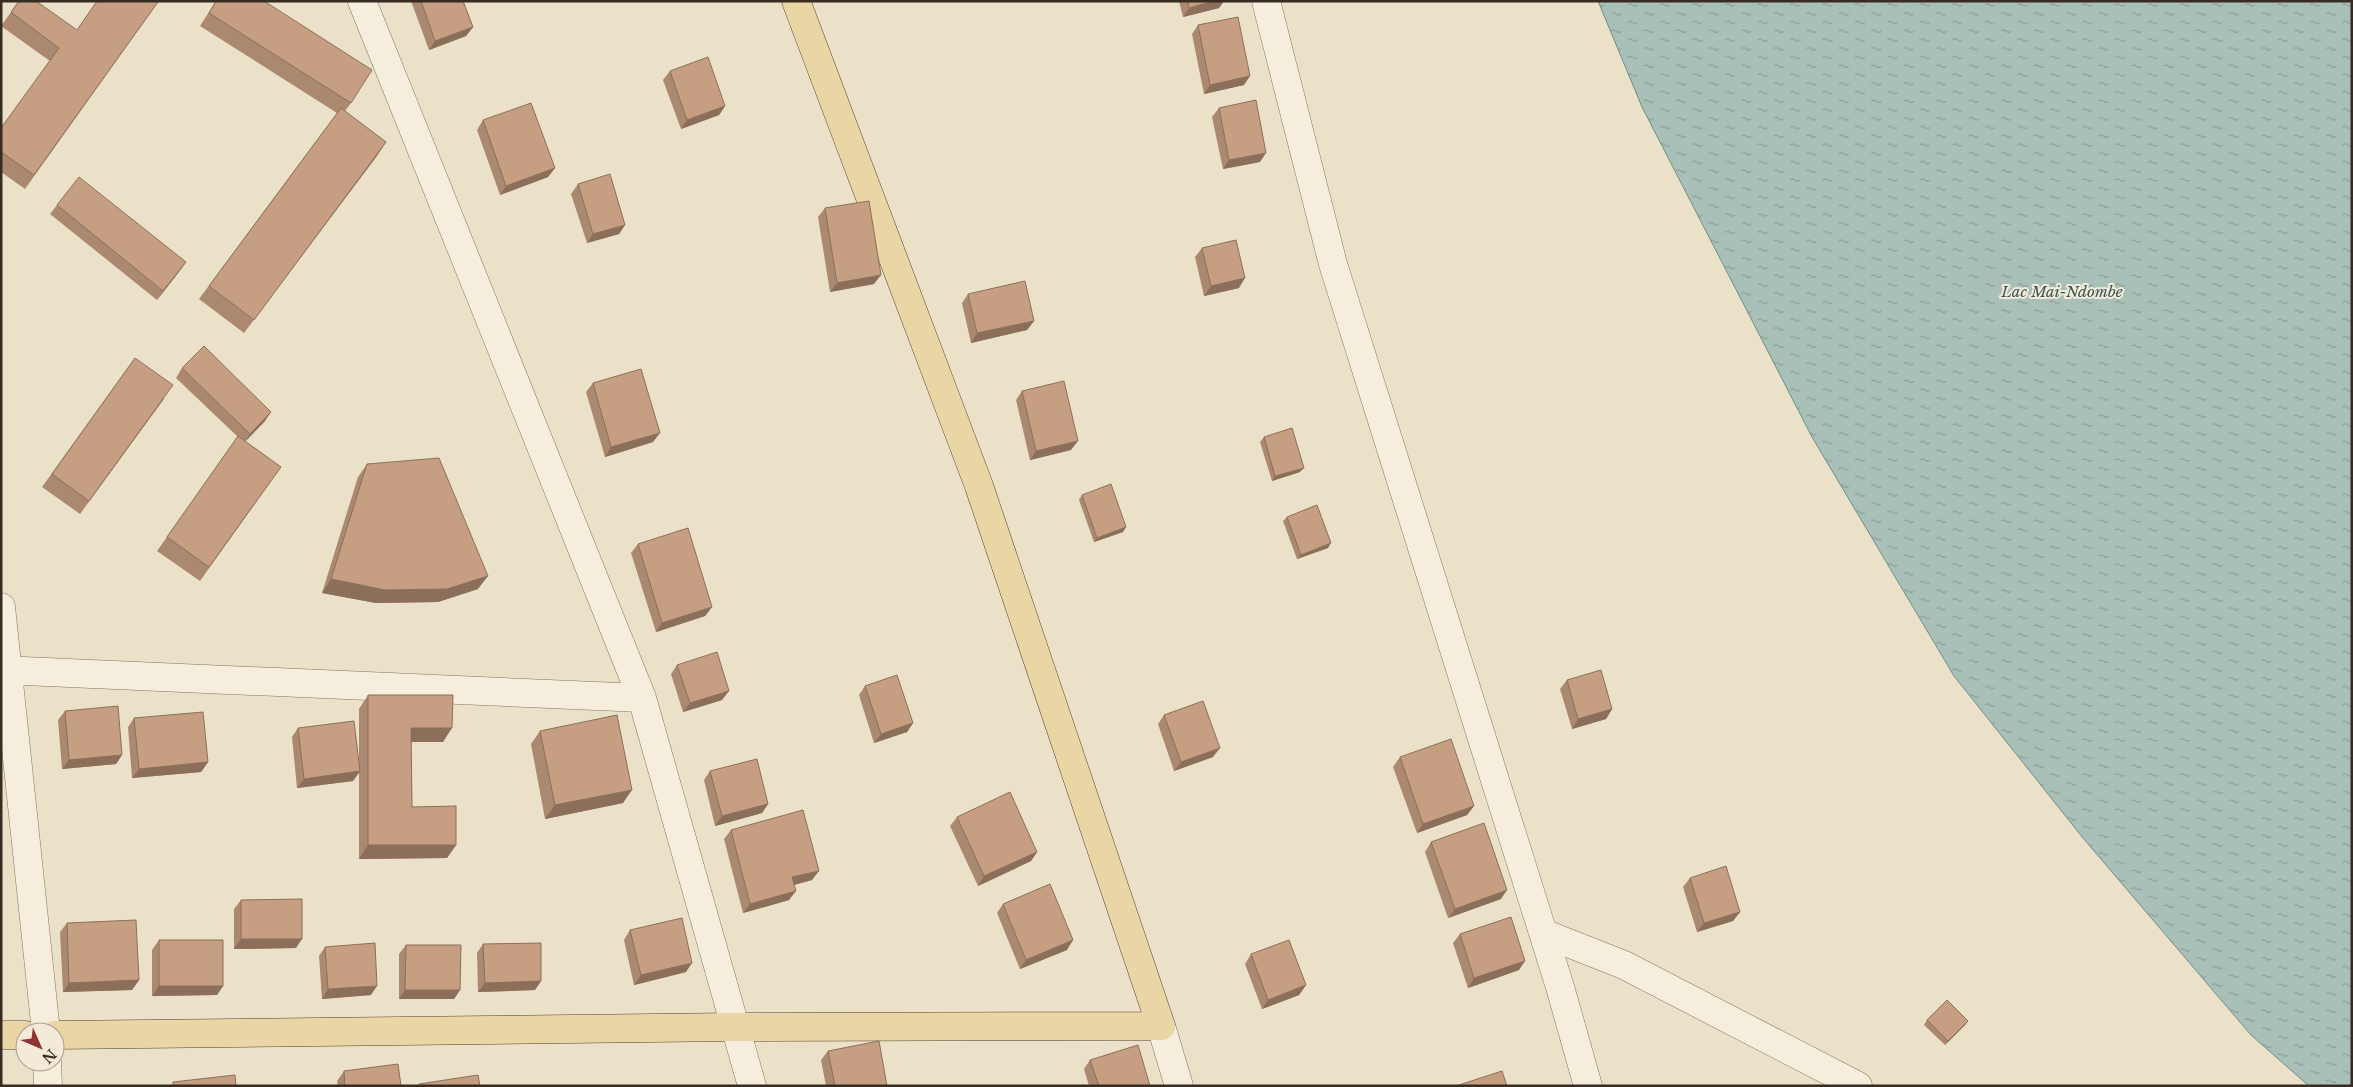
<svg xmlns="http://www.w3.org/2000/svg" width="2353" height="1087" font-family="'Libre Baskerville',serif">
<defs>
<pattern id="water-ripples" width="26" height="14" patternUnits="userSpaceOnUse" patternTransform="scale(1.25)"><rect width="26" height="14" fill="#a9c0b9"/><path d="M2 4q2-2 4 0t4 0M15 11q2-2 4 0t4 0" fill="none" stroke="#8a9c96"/></pattern>
</defs>
<rect width="100%" height="100%" fill="#ebe1c9"/>
<!-- water -->
<path fill="url(#water-ripples)" stroke="#708d86" d="M1598,1H2352V1086H2309L2251,1035L2083,838L1954,676L1812,437L1642,107Z"/>
<g fill="none" stroke-linecap="round" stroke-linejoin="round">
<!-- minor casing -->
<g stroke="#86745f" stroke-width="29">
<path id="minor" d="M362,1L642,698L752,1086
M1266,1L1333,264L1560,987L1588,1086
M1,607L46,1032
M1,670L642,698
M1543,933L1624,965L1858,1086
M1161,1026L1179,1086
M47,1062L48,1086"/>
</g>
<!-- primary casing -->
<g stroke="#544233" stroke-width="29">
<path id="primary" d="M1,1035H25
M55,1035L734,1027L1161,1026L979,486L796,1"/>
</g>
<!-- minor -->
<use href="#minor" stroke="#f6eedc" stroke-width="28"/>
<!-- primary -->
<use href="#primary" stroke="#ead5a5" stroke-width="28"/>
</g>
<!-- wall -->
<path fill="#aa8970" d="M19,1L77,30L158,2L25,189L1,172V128L50,61L1,26Z
M216,1H264L351,103L345,111L386,142L244,333L199,299L337,113L200,26Z
M411,1H463L473,27L466,36L429,50Z
M1179,1H1224L1219,8L1183,17Z
M1198,25L1244,85L1204,94L1192,34Z
M670,71L725,106L719,115L681,129L663,80Z
M1219,108L1260,162L1223,169L1212,117Z
M483,120L555,168L548,177L500,195L477,130Z
M578,184L625,225L619,234L587,243L571,194Z
M57,205L186,262L157,300L50,214Z
M825,208L874,284L830,292L818,217Z
M1202,248L1239,288L1204,296L1195,257Z
M968,294L1034,321L1027,330L971,343L962,303Z
M135,358L164,399L80,514L42,487Z
M182,368L265,421L245,441L281,467L200,581L157,551L238,437L176,378Z
M593,383L653,442L605,457L586,392Z
M1022,391L1071,450L1030,460L1016,400Z
M1264,437L1300,472L1272,481L1260,442Z
M367,464L478,589L438,602L376,603L322,593L358,477Z
M1082,495L1126,527L1123,532L1094,542L1079,500Z
M1287,517L1328,548L1297,559L1283,521Z
M638,544L712,607L705,616L656,632L631,553Z
M677,665L722,700L683,712L671,674Z
M1567,680L1612,709L1606,719L1572,729L1560,689Z
M865,686L913,723L907,732L874,743L859,695Z
M368,695L443,742H411L412,807L456,845L447,858L359,859V773L353,781L297,788L292,737L298,728L359,764V709Z
M65,711L122,755L116,764L62,769L58,720Z
M1164,715L1213,757L1174,771L1158,724Z
M134,718L208,762L201,772L132,778L128,727Z
M540,731L623,803L545,819L531,744Z
M1400,757L1474,806L1467,815L1417,833L1393,767Z
M710,771L768,804L762,813L715,826L704,780Z
M957,817L1037,852L1031,861L978,886L950,826Z
M731,830L812,880L794,885L789,900L743,913L724,839Z
M1431,842L1501,899L1448,918L1425,852Z
M1690,878L1740,912L1733,921L1697,932L1683,887Z
M241,900L296,948L234,949V909Z
M1003,904L1067,950L1020,969L997,913Z
M67,923L139,980L132,990L63,992L60,932Z
M630,930L686,972L634,985L624,940Z
M1460,934L1519,970L1468,988L1453,943Z
M159,940L223,986L217,995L152,996V950Z
M483,944L541,981L535,990L478,992L477,953Z
M406,945L460,990L454,999H399V954Z
M325,947L371,995L322,999L319,956Z
M1251,954L1306,985L1299,995L1262,1009L1245,964Z
M1927,1020L1968,1021L1965,1025L1945,1045L1924,1025Z
M828,1051L887,1086H826L821,1060Z
M1090,1060L1150,1086H1089L1084,1069Z
M344,1071L401,1086H338L337,1081Z"/>
<!-- shaded-wall -->
<path fill="#8b6f5b" d="M1214,1H1224L1219,8L1183,17L1189,8Z
M473,27L466,36L429,50L435,41Z
M1250,76L1244,85L1204,94L1210,85Z
M725,106L719,115L681,129L687,120Z
M386,142L377,156L244,333L254,320Z
M1266,153L1260,162L1223,169L1229,160Z
M555,168L548,177L500,195L506,186Z
M625,225L619,234L587,243L593,234Z
M186,262L179,272L157,300L163,291Z
M881,275L874,284L830,292L837,283Z
M1245,278L1239,288L1204,296L1211,286Z
M1034,321L1027,330L971,343L977,333Z
M271,412L265,421L244,443L250,434Z
M660,433L653,442L605,457L611,447Z
M1078,441L1071,450L1030,460L1036,451Z
M1304,468L1300,472L1272,481L1275,476Z
M1126,527L1123,532L1094,542L1097,538Z
M1331,543L1328,548L1297,559L1301,555Z
M488,576L478,589L438,602L376,603L322,593L331,579Z
M712,607L705,616L656,632L662,623Z
M729,691L722,700L683,712L690,703Z
M1612,709L1606,719L1572,729L1578,719Z
M913,723L907,732L874,743L881,734Z
M411,728H452L443,742H402Z
M1220,748L1213,757L1174,771L1181,762Z
M122,755L116,764L62,769L69,760Z
M208,762L201,772L132,778L139,769Z
M360,771L353,781L297,788L304,779Z
M632,790L623,803L545,819L555,805Z
M768,804L762,813L715,826L722,816Z
M1474,806L1467,815L1417,833L1423,824Z
M368,845H456L447,858L359,859Z
M1037,852L1031,861L978,886L984,876Z
M819,871L812,880L786,887L792,877Z
M1507,890L1501,899L1448,918L1455,909Z
M796,891L789,900L743,913L750,904Z
M1740,912L1733,921L1697,932L1704,923Z
M241,939H302L296,948L234,949Z
M1073,940L1067,950L1020,969L1026,960Z
M1525,961L1519,970L1468,988L1474,978Z
M692,963L686,972L634,985L641,975Z
M139,980L132,990L63,992L69,983Z
M541,981L535,990L478,992L485,983Z
M1306,985L1299,995L1262,1009L1268,1000Z
M159,986H223L217,995L152,996Z
M377,986L371,995L322,999L328,989Z
M405,990H460L454,999H399Z
M1968,1021L1965,1025L1945,1045L1948,1041Z"/>
<!-- building -->
<path fill="#c69f82" stroke="#8b6f5b" d="M19,1H36L77,30L97,1H157L158,2L34,175L1,152V128L59,48L11,12Z
M216,1H264L372,70L351,103L209,13Z
M421,1H463L473,27L435,41Z
M1188,1H1214L1189,8Z
M1238,17L1250,76L1210,85L1198,25Z
M708,57L725,106L687,120L670,71Z
M1256,100L1266,153L1229,160L1219,108Z
M531,103L555,168L506,186L483,120Z
M341,108L386,142L254,320L209,286Z
M610,174L625,225L593,234L578,184Z
M79,177L186,262L163,291L57,205Z
M869,201L881,275L837,283L825,208Z
M1236,240L1245,278L1211,286L1202,248Z
M1025,281L1034,321L977,333L968,294Z
M204,346L271,412L250,434L182,368Z
M135,358L173,385L89,501L52,474Z
M641,369L660,433L611,447L593,383Z
M1064,381L1078,441L1036,451L1022,391Z
M1292,428L1304,468L1275,476L1264,437Z
M238,436L281,467L209,567L167,537Z
M439,458L488,576L447,589L385,590L331,579L367,464Z
M1111,484L1126,527L1097,538L1082,495Z
M1317,505L1331,543L1301,555L1287,517Z
M688,528L712,607L662,623L638,544Z
M717,652L729,691L690,703L677,665Z
M1601,670L1612,709L1578,719L1567,680Z
M897,675L913,723L881,734L865,686Z
M368,695H453L452,728H411L412,807L456,806V845H368Z
M1203,701L1220,748L1181,762L1164,715Z
M118,706L122,755L69,760L65,711Z
M203,712L208,762L139,769L134,718Z
M617,715L632,790L555,805L540,731Z
M354,721L360,771L304,779L298,728Z
M1451,739L1474,806L1423,824L1400,757Z
M757,759L768,804L722,816L710,771Z
M1010,792L1037,852L984,876L957,817Z
M803,810L819,871L792,877L796,891L750,904L731,830Z
M1484,823L1507,890L1455,909L1431,842Z
M1726,866L1740,912L1704,923L1690,878Z
M1050,884L1073,940L1026,960L1003,904Z
M302,899V939H241V900Z
M1511,917L1525,961L1474,978L1460,934Z
M682,918L692,963L641,975L630,930Z
M136,920L139,980L69,983L67,923Z
M159,940H223V986H159Z
M1289,940L1306,985L1268,1000L1251,954Z
M375,943L377,986L328,989L325,947Z
M541,943V981L485,983L483,944Z
M406,945H461L460,990H405Z
M1947,1000L1968,1021L1948,1041L1927,1020Z
M879,1041L887,1086H835L828,1051Z
M1138,1045L1150,1086H1099L1090,1060Z
M398,1064L401,1086H345L344,1071Z
M1502,1071L1507,1086H1456Z
M235,1075L236,1086H173V1082Z
M478,1075L480,1086H419V1084Z"/>
<g text-anchor="middle" dominant-baseline="central" stroke-width="4" stroke-linejoin="round" paint-order="stroke">
<!-- water labels -->
<g font-size="15" font-style="italic" fill="#325654" stroke="#f3ebd8">
<text x="2062" y="291">Lac Mai-Ndombe</text>
</g>
</g>
<!-- border -->
<rect width="2353" height="1087" fill="none" stroke="#372c21" stroke-width="5"/>
<!-- north arrow -->
<g transform="translate(40 1047) rotate(135)"><circle r="24" fill="#f3ebd8" stroke="#a89f8f"/>
<path d="M0-4L9 19L0 12L-9 19Z" fill="#8f3435"/>
<text y="-8" font-size="14" font-weight="bold" text-anchor="middle" fill="#372c21">N</text>
</g>
</svg>
